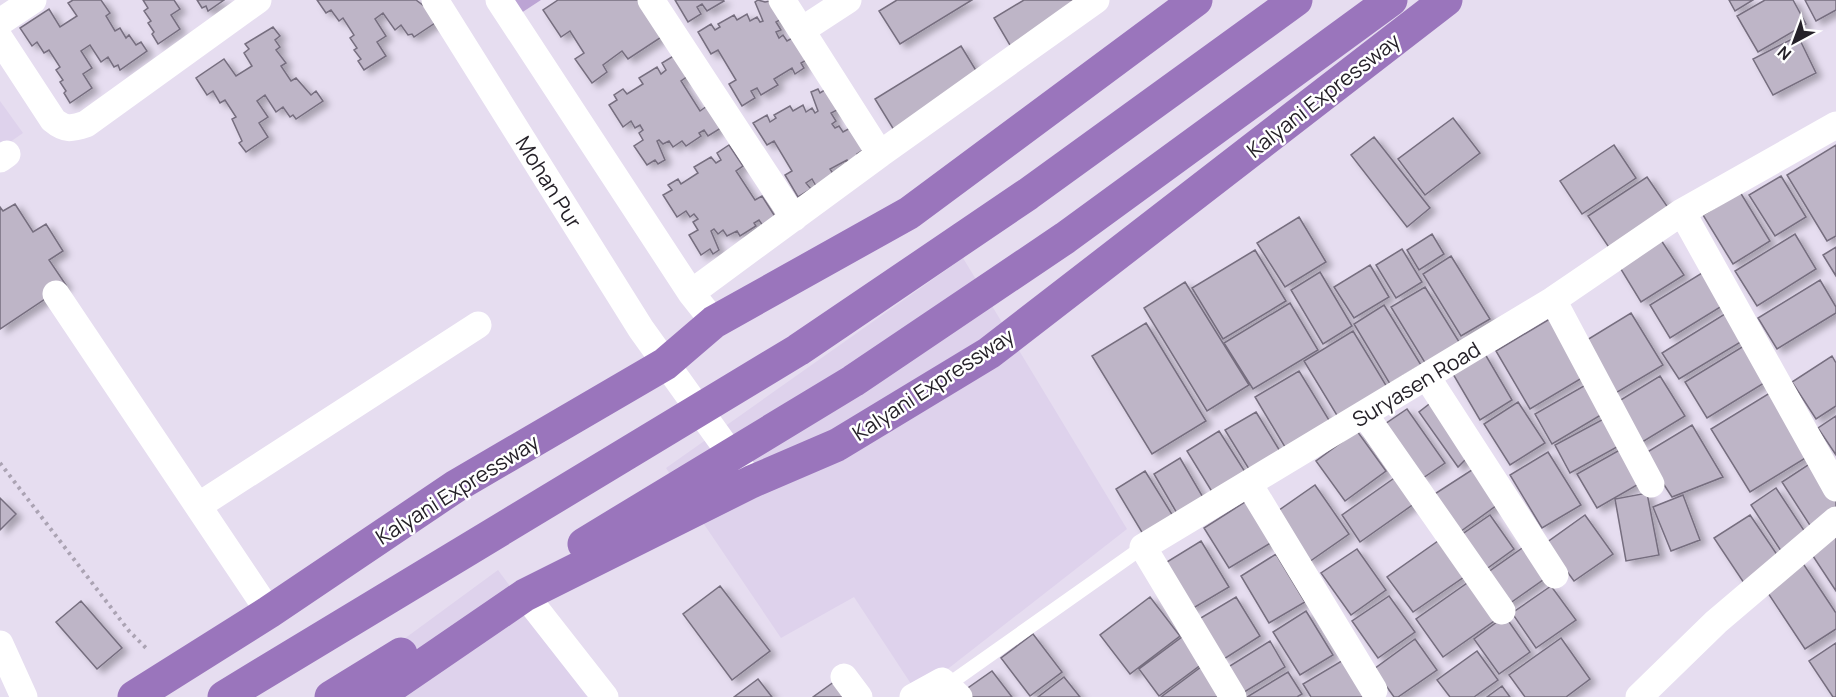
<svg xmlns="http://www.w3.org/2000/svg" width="1836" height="697" font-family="Manrope,sans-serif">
<defs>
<filter id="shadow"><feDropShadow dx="6" dy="4" stdDeviation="3" flood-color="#0004"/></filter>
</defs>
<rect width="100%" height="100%" fill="#e6ddf0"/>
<!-- built -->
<path fill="#ded2ec" d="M0,101L23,133L0,149Z
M963,258L1127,529L917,693L854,597L781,638L666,468Z
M498,570L592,697H325Z"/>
<!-- green -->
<path fill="#bca4d4" d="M503,0H541L515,17Z"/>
<!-- building -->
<path fill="#beb5c7" stroke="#766e7f" stroke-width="1.5" filter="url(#shadow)" d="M73,0H101L110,13L106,16L115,31L120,28L126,38L129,35L136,45L141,42L147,51L120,70L118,65L114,67L108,57L101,62L90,45L81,51L92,68L83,74L92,88L70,103L64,93L66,91L60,82L63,80L56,70L60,67L49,50L44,53L37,42L32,46L20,28L49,9L60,27L77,16L68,3Z
M143,0H174L180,9L171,15L180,29L158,44L152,34L154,32L148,23L151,21L144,11L148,8Z
M197,0H224L208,11L206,6L202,8Z
M317,0H416L441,19L414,37L412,34L408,35L401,25L395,30L383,13L375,19L386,36L377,42L386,56L364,70L358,61L361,59L354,50L357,48L350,38L354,35L343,18L339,21L331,10L326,13Z
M558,0H644L666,34L628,59L622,51L603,65L607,72L592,83L575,59L584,53L570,31L561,37L543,10Z
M675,0H723L724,1L707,11L702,4L697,7L701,14L688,22Z
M758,0L765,2L775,0L785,17L776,22L781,30L776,32L779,38L783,35L787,41L796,36L810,58L801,63L804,68L795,74L792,68L774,79L778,85L761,95L757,88L751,91L755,98L742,106L729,84L736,80L718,50L711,54L698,32L711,24L715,30L720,27L718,24L734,15L737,20L747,14L750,21L757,17L760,22L763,21L755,2Z
M897,0H972L900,44L879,11Z
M1024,0H1090L1014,52L994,18Z
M1729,0H1753L1735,11Z
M1765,0H1793L1806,24L1758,52L1737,16Z
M1805,0H1836V10L1816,21Z
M273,27L280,36L275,40L280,47L276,50L286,63L281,66L291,81L296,78L311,95L316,91L323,101L296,119L293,115L290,117L283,107L276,112L265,95L257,101L268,117L259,123L268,137L246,152L239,143L242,141L232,119L236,117L225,100L220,103L213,91L207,95L196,78L224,59L236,76L252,66L244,53L249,49L245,44Z
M1798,36L1816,73L1773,95L1753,59Z
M961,46L980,77L894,130L875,99Z
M675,55L688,76L681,81L700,111L707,106L721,128L708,136L704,130L699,133L701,136L686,146L682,141L673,147L669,141L663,144L659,140L657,141L665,160L658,164L655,160L647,165L634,146L643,140L639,133L643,130L640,125L635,128L631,121L623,127L609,105L617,100L614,95L623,89L627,94L643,84L639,78L657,67L661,74L666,70L662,63Z
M828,88L841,108L831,113L836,121L832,124L835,128L839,126L843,132L852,127L865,149L857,154L860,159L851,165L847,160L830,169L834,175L816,186L812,179L806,183L811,189L798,197L785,175L792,171L774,141L767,145L753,123L767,115L770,122L776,118L774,115L790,106L793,111L803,105L806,112L812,108L815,113L818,111L811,92L818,89L820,93Z
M1453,118L1480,153L1425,195L1398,159Z
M1374,137L1430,208L1407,227L1351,155Z
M729,145L743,166L736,171L755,200L762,196L776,218L763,226L759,220L754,223L756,226L740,236L737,231L727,236L723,230L718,234L714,229L711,231L719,250L713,254L710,249L701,255L689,235L698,230L693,222L698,219L694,214L690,217L686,211L677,217L663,195L672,190L668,185L678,179L681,184L698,173L694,167L711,157L716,163L721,160L717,153Z
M1614,145L1636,178L1582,214L1560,181Z
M1836,145V236L1827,241L1787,175Z
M1781,176L1806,217L1775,236L1749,195Z
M1647,177L1671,212L1612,252L1588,216Z
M1740,192L1770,241L1733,264L1703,215Z
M15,204L33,232L46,224L63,251L49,260L66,285L0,329V207L3,211Z
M1299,217L1326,262L1285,287L1257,243Z
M1432,234L1444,254L1419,270L1407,250Z
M1795,234L1816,269L1757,306L1735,271Z
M1661,240L1684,275L1641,302L1619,266Z
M1836,247V276L1823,255Z
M1402,249L1422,282L1396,298L1376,265Z
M1255,250L1286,301L1223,339L1192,288Z
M1451,256L1490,319L1461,336L1423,274Z
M1370,265L1389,297L1354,318L1334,287Z
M1320,272L1352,326L1323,344L1291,290Z
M1702,273L1722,306L1670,338L1650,305Z
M1820,280L1836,307V313L1777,349L1758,318Z
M1185,282L1249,385L1207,411L1144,308Z
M1425,287L1461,345L1427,366L1391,307Z
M1290,303L1318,350L1253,389L1224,343Z
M1384,305L1421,365L1390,384L1354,324Z
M1728,312L1744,340L1679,379L1662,353Z
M1631,313L1663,365L1614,394L1582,343Z
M1553,317L1587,375L1530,409L1496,351Z
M1146,323L1206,421L1152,454L1092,356Z
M1353,331L1387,387L1338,417L1304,361Z
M1747,344L1769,380L1707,418L1685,382Z
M1485,354L1512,400L1480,420L1453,374Z
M1832,356L1836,363V406L1816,419L1792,382Z
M1299,371L1332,425L1288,452L1255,397Z
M1660,376L1685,416L1639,444L1614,404Z
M1589,383L1606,412L1552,444L1535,414Z
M1773,391L1812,454L1750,492L1711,429Z
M1437,398L1473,452L1458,467L1419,412Z
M1518,402L1545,443L1510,465L1484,424Z
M1407,409L1445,463L1423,478L1385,424Z
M1256,412L1283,456L1252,474L1225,430Z
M1611,415L1626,442L1570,473L1555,445Z
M1836,416V455L1818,428Z
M1692,425L1723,477L1672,497L1644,454Z
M1219,431L1247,475L1214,495L1187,451Z
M1357,431L1386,471L1345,501L1316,461Z
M1625,447L1644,481L1597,508L1577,474Z
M1548,452L1581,505L1542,528L1510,475Z
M1180,458L1204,499L1178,515L1154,474Z
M1814,461L1836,502V515L1813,530L1782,482Z
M1478,466L1504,500L1457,534L1430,497Z
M1145,471L1173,516L1143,534L1116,489Z
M1400,474L1418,501L1360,542L1342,515Z
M1315,485L1349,534L1309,562L1275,513Z
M1776,488L1809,538L1783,554L1751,505Z
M1647,493L1659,555L1626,561L1615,499Z
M1683,495L1700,540L1671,551L1653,507Z
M0,498L16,514L0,530Z
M1248,500L1274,541L1229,568L1204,528Z
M1490,515L1514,549L1485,570L1461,535Z
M1585,515L1613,554L1574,581L1546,543Z
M1750,515L1780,559L1744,583L1714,538Z
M1836,533V591L1809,550Z
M1201,541L1229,587L1190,610L1162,565Z
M1438,541L1464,577L1413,612L1387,577Z
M1528,544L1550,575L1506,606L1484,575Z
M1357,549L1386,590L1351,615L1321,573Z
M1276,554L1305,602L1269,623L1241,576Z
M1802,562L1836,613V629L1805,649L1764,587Z
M1470,581L1497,619L1443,657L1416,619Z
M720,586L770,651L732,680L683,614Z
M1551,586L1576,620L1536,648L1512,613Z
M1389,596L1415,632L1378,658L1352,621Z
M1150,597L1180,636L1130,674L1100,635Z
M1236,597L1260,636L1224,659L1199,619Z
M81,601L122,648L97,669L56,622Z
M1306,611L1333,655L1300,675L1273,632Z
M1505,616L1530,652L1499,674L1474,639Z
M1033,634L1062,672L1030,696L1001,658Z
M1186,634L1206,661L1159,696L1139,669Z
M1561,638L1590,679L1566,697H1525L1509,675Z
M1415,639L1437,670L1398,697H1394L1374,669Z
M1270,641L1285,667L1241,694L1225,669Z
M1836,643V697H1833L1809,661Z
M1477,651L1498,680L1474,697H1450L1437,680Z
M1350,656L1374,697H1311L1303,684Z
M1201,667L1221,697H1161Z
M992,671L1012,697H970L965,690Z
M1288,672L1302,694L1297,697H1247Z
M1064,677L1080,697H1038Z
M758,679L772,697H734Z
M838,679L851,697H813Z
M1502,686L1510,697H1487Z"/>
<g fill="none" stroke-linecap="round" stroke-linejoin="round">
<!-- path -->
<path stroke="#aba3b3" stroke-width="4" stroke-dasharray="3 4.5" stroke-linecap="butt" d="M0,463L129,631L148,650"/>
<!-- lane -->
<path stroke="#fff" stroke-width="14" d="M949,684L1143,547"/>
<!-- street -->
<path stroke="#fff" stroke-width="27" d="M435,0L641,329L743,471
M499,0L691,293L714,322
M651,0L794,218
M0,22L33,0
M802,30L848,0
M0,39L53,120C65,130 71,129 86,124L258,0
M880,154L1096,0
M0,159L7,154
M1682,212L1836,488
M691,293L880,154L782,0
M56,294L269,612
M1553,300L1651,484
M1427,377L1555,575
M1365,415L1502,611
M1249,484L1374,690
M198,506L478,325
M525,595L605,697
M0,644L24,697
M844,677L859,697
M913,697L942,681L959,697
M1233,697L1143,547L1553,300L1682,212L1836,125
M1639,697L1716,622L1836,520"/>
<!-- highway -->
<path stroke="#9a75bc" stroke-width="33" d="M584,544L853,381L1065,238L1391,0
M134,697L269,612L456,486L665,364L714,322L909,213L1196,0
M224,697L798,350L1028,194L1296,0
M331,697L401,654
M376,697L525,595L751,482L837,445L989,353L1446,0"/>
</g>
<g text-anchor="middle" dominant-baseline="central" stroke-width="5" stroke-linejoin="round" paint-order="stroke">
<!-- street labels -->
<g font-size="21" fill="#252128" stroke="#fff">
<text transform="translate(1323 95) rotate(-38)">Kalyani Expressway</text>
<text transform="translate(549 182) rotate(58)">Mohan Pur</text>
<text transform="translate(933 384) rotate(-33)">Kalyani Expressway</text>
<text transform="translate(1416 384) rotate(-31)">Suryasen Road</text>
<text transform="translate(457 489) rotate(-32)">Kalyani Expressway</text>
</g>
</g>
<!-- north arrow -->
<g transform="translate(1794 42) rotate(221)" stroke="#ffffff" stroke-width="4.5" paint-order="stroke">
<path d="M0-4.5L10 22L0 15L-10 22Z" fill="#252128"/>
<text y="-9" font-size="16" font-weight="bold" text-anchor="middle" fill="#252128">N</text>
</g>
</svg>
